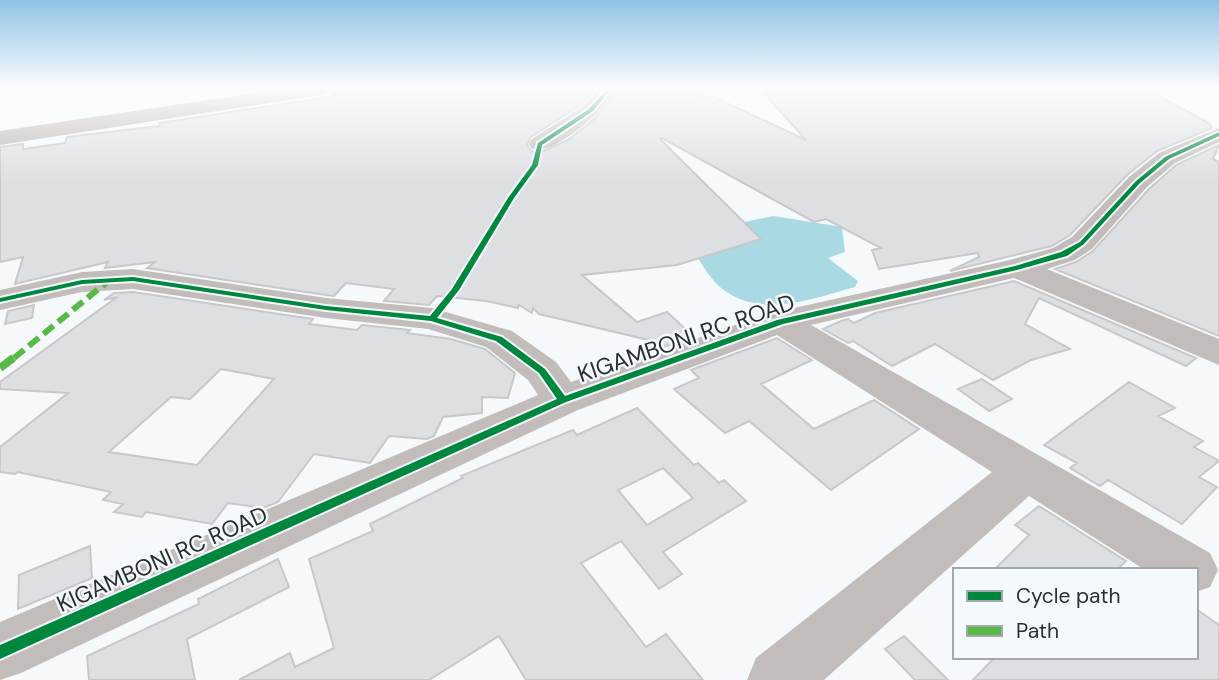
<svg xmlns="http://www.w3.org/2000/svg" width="1219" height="680" font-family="'DM Sans',sans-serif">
<rect width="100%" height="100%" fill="#f6f9fc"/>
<!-- water -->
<path fill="#a9d9e3" d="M774,216L842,227L845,252L828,258L858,281L855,287C812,299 759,320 720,287C707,276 693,249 683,234Z"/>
<!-- building -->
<path fill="#dedfe2" stroke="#c8c8ca" stroke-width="2" fill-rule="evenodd" d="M350,89H595L582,104L531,137L527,145L532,152L543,151L568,140L593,120L621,89H703L702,97H714L806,140L762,91H778L776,89L1150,91L1209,123L1212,128L1157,151L1127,175L1070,235L1052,246L950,271L979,257L978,253L879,269L872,250L881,248L826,219L814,222L662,138L660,139L761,239L677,265L582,275L637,322L667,312L694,337L663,347L657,342L539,314L533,308L532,313L519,305L518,308L486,301L437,296L429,305L384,301L394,289L346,283L334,296L326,295L147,268L155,262L105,268L108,262L15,284L23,257L0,262V147L23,144V149L65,143L67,137L159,126V123L335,96L332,91Z
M1219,145L1213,159L1219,162V336L1055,269L1076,262L1093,251L1149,189L1176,165Z
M1014,281L1196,358L1186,366L1039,298L1025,324L1070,349L1031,360L993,380L935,344L892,366L853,341L848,343L823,329L841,321L848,319L854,323L875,313Z
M133,292L313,319L309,324L357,330L362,325L410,330L407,333L451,339L485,349L515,373L508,398L482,397V413L443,417L434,436L427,439L389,436L370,463L314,454L278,502L263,508L228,503L212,524L146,512L142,517L114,512L123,504L103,500L111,492L18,472L15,474L0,472V447L68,393L0,389V382L117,297L104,300L114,293ZM221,369L274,379L197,465L109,452L171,397L190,399Z
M34,305L32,318L5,324L8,311Z
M777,338L812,360L761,384L814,429L874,400L919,429L831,490L749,421L725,433L674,389L699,378L691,370Z
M982,379L1012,399L989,411L958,389Z
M1129,382L1175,408L1158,416L1203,441L1194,447L1219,461L1199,477L1217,487L1182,524L1108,480L1100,486L1070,468L1077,463L1044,445Z
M637,408L694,465L698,463L719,483L724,480L746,501L663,552L682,574L659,589L621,541L581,563L646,647L666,634L703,680H526L499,636L429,680H239L290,653L295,667L334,648L309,559L373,531L370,524L463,478L461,476L573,430L577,435ZM663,468L693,498L647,525L618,490Z
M1039,506L1126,561L1117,570H994L1029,535L1015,525Z
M90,546L92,578L18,609L19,575Z
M278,559L289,587L187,639L195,680H89L87,656L199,604L198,599Z
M1196,609L1219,625V680H973L995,657H1196Z
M904,636L948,680H915L885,649Z"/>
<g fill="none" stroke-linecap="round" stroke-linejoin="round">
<!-- minor -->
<path fill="#c2bcba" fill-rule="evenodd" d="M599,89H618C604,109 557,155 532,149L529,144L532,139L584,106Z
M1219,128V142L1175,163L1147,187L1092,249L1075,260L1047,269L1219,339V365L1014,278L811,325L1210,553L1218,570L1210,587L1196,592V570H1145L1029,496L824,680H747L756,658L992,472L777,335L578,410L21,673L0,680V622L538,395L528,380L486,347L428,329L326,318L133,289L82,292L0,310V290L82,272L133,269L326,298L432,308L512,331L556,362L571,382L767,314L1010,260L1053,248L1072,237L1129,177L1159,153Z"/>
<!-- major -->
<path fill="#bab3b1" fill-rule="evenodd" d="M282,89H331L321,95L0,145V131Z"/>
<!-- quiet-far1 -->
<path stroke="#58b947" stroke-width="6" stroke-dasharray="13 6" stroke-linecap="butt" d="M14,358L107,282"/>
<!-- quiet -->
<path stroke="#58b947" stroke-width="8" stroke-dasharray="17 8" stroke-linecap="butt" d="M0,368L16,356"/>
<!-- cycleway casing -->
<g stroke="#f4f9fe" stroke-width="4">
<path id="cycleway" d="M607,89H611L593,111L542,145L538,165L514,198L459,290L437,318L502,337L545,369L565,396L777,320L1015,266L1061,252L1080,242L1136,181L1165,157L1217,133L1219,132V136L1169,159L1140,183L1084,244L1067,256L1017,270L783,324L566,402L0,659V645L557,399L539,373L496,341L431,321L326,310L133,281L82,284L0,302V298L82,280L133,277L326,306L430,316L452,289L508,198L532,165L538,143L589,109Z"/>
</g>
<!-- cycleway -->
<use href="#cycleway" fill="#00873e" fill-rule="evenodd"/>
</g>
<!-- sky -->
<linearGradient id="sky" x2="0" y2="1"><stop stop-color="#8fc3e6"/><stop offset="0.48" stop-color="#fbfcfe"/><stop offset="1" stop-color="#fbfcfe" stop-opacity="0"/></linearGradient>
<rect width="1219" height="184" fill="url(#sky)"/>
<g text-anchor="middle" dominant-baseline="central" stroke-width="5" stroke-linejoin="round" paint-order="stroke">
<!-- street labels -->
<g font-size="23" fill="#2a2e31" stroke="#f4f9fe">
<text transform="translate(686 338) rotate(-19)">KIGAMBONI RC ROAD</text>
<text transform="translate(162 559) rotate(-24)">KIGAMBONI RC ROAD</text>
</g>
</g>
<!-- legend -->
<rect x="953" y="568" width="245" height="91" fill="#f4f9fe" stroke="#a3a8ac" stroke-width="2"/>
<rect x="967" y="591" width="35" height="10" fill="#00873e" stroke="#a3a8ac" stroke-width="2"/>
<text x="1016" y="603" font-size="21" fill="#2a2e31">Cycle path</text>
<rect x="967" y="626" width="35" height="10" fill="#58b947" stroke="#a3a8ac" stroke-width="2"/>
<text x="1016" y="638" font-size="21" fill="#2a2e31">Path</text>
</svg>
